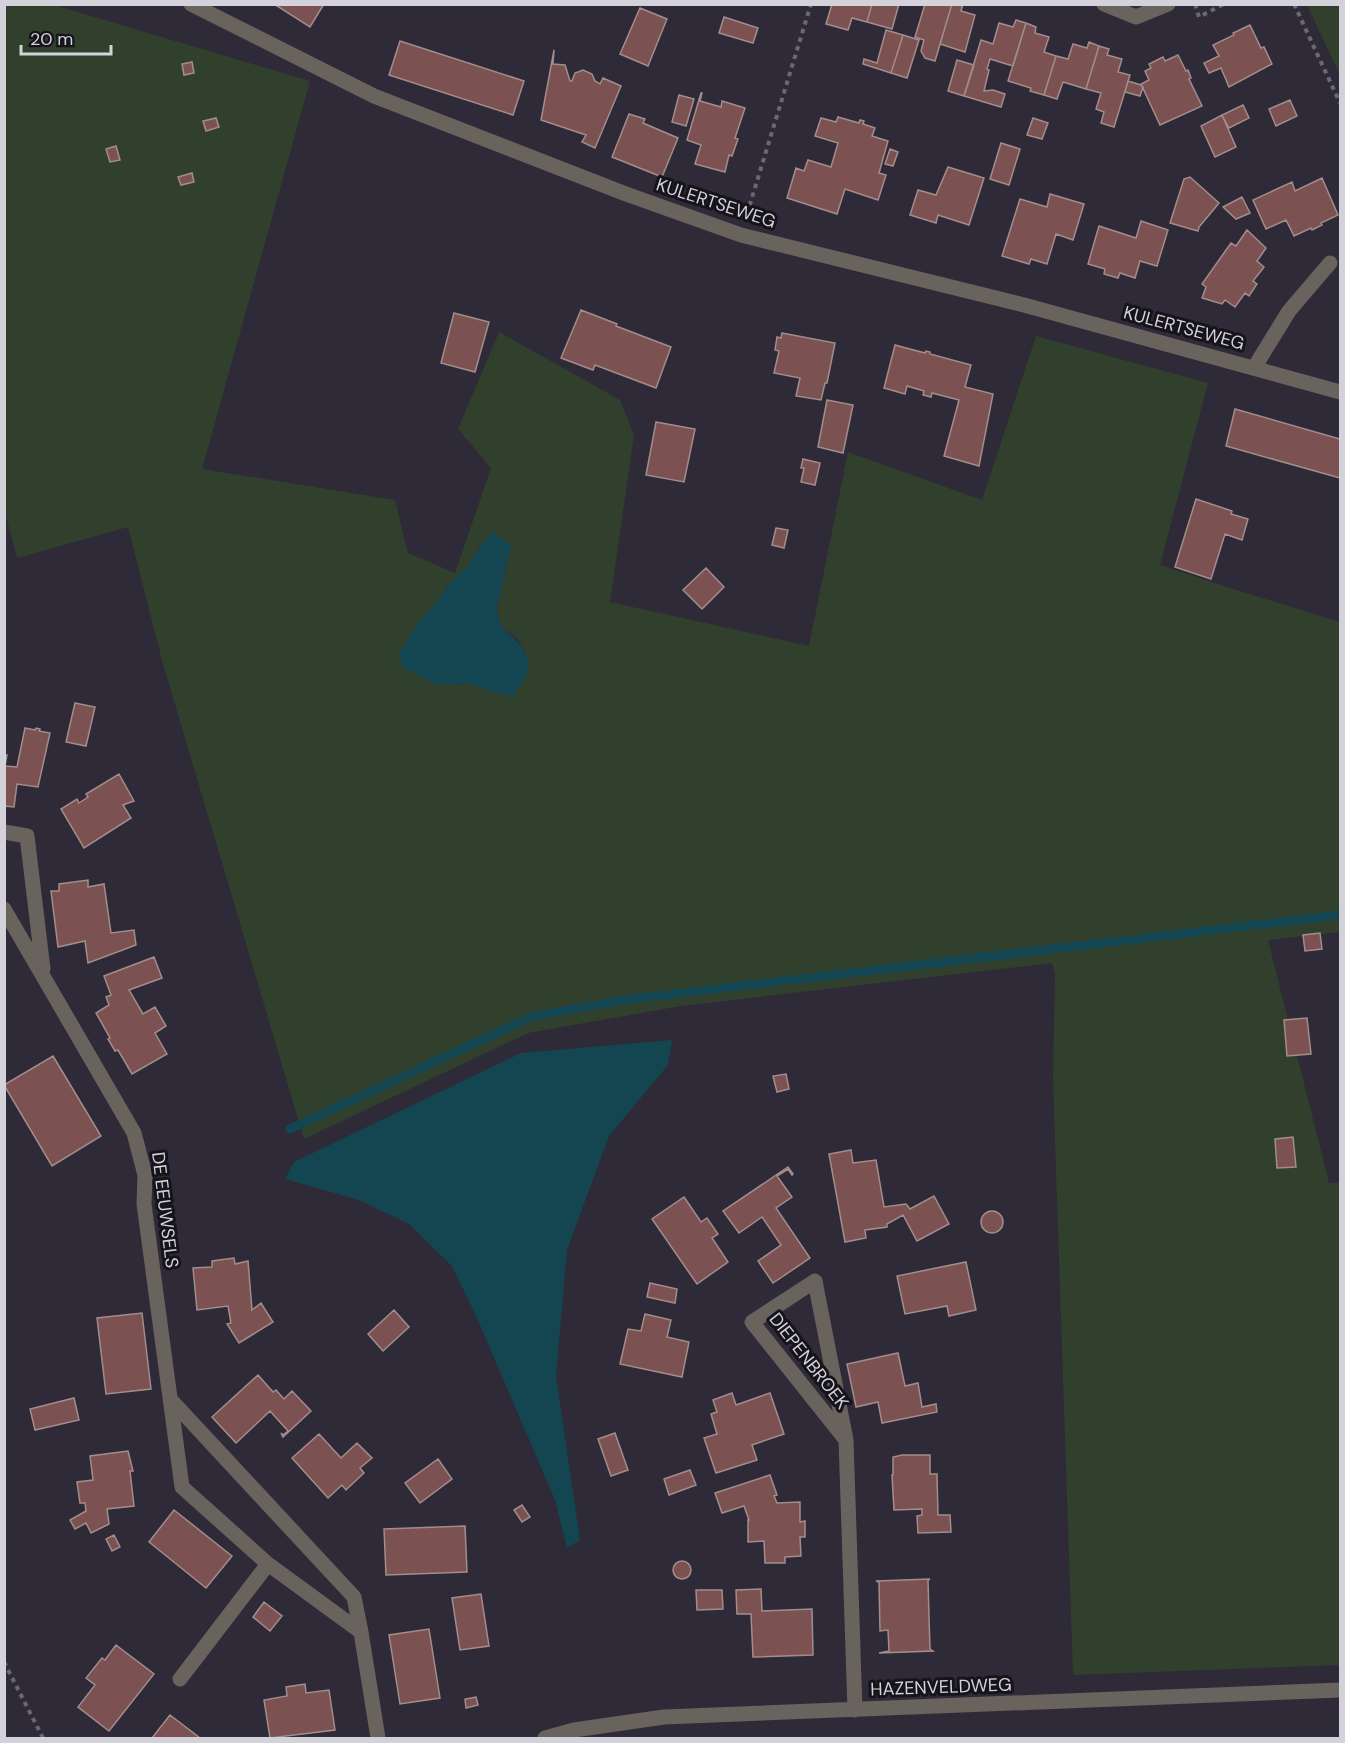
<svg xmlns="http://www.w3.org/2000/svg" width="1345" height="1743" font-family="'DM Sans',sans-serif">
<rect width="100%" height="100%" fill="#2e2a38"/>
<!-- green -->
<path fill="#31402c" fill-rule="evenodd" d="M4,5H54L310,81L202,469L395,500L408,553L455,573L491,468L458,429L499,332L620,400L634,435L610,602L809,646L848,452L982,500L1036,336L1208,383L1160,565L1230,588L1340,622V932L1268,940L1329,1183H1340V1665L1073,1675L1053,1079L1055,974L1052,963L681,1006L528,1033L304,1139L163,664L128,527L17,558L5,513ZM481,546H511L497,607L500,625L517,639L526,653L489,691L471,684L438,685L416,626L435,604L449,584L468,565Z
M1307,5H1340V75Z"/>
<!-- water -->
<path fill="#144651" d="M492,531L511,546L497,607L500,625C528,650 540,662 513,696L489,691L471,684L438,685L403,668L398,655L416,626L435,604L449,584L468,565Z
M672,1040L668,1065L609,1136L567,1250L556,1376L580,1540L567,1548L555,1500L477,1318L452,1266L409,1224L359,1200L285,1179L294,1162L521,1053Z"/>
<g fill="none" stroke-linecap="round" stroke-linejoin="round">
<!-- stream -->
<path stroke="#144651" stroke-width="9" d="M290,1129L533,1016L631,999L1340,915"/>
</g>
<!-- building -->
<path fill="#7b5251" stroke="#a38d8c" stroke-width="1.5" d="M274,4H324L310,27Z
M832,4H872L867,22L852,18L848,30L826,24Z
M872,4H899L892,29L867,22Z
M925,4H952L935,61L925,58L921,51L924,40L915,37Z
M952,4H963L961,11L975,15L965,52L940,44Z
M640,8L667,19L648,66L620,54Z
M724,17L758,28L753,43L719,33Z
M1016,20L1026,23L1013,66L990,59L987,69L989,70L984,91L993,90L1005,94L1001,107L964,96L981,40L993,44L999,23L1013,27Z
M1026,23L1036,27L1035,33L1049,37L1044,52L1056,56L1044,95L1030,91L1031,88L1008,81Z
M1250,25L1261,48L1264,47L1272,64L1229,87L1221,68L1209,73L1204,63L1219,56L1213,45L1234,35L1233,33Z
M886,30L903,35L891,73L863,64L864,59L877,63Z
M903,35L919,40L907,78L891,73Z
M400,41L524,81L513,115L389,75Z
M1089,42L1099,46L1086,89L1063,82L1057,99L1044,95L1056,56L1068,59L1073,44L1087,48Z
M1099,46L1109,49L1107,55L1122,59L1118,72L1130,75L1114,127L1101,123L1104,112L1096,109L1101,93L1086,89Z
M554,50L553,64L565,65L570,81H572L575,73L583,70L592,74L595,81L600,84L603,78L621,86L595,148L582,142L586,135L541,120Z
M1178,55L1186,71L1188,70L1191,78L1189,79L1202,106L1160,125L1141,84L1149,80L1145,71L1151,68L1149,64L1163,57L1165,61Z
M957,60L974,65L964,96L948,91Z
M192,62L194,73L184,75L182,64Z
M1128,81L1141,85L1143,87L1140,96L1125,92Z
M701,93H702L700,101L721,107L722,101L745,108L735,138L738,139L732,156L729,155L725,172L695,164L701,145L687,140Z
M679,95L694,99L686,126L672,122Z
M1290,100L1297,116L1276,126L1269,109Z
M1243,105L1249,118L1229,128L1222,115Z
M629,114L645,119L643,123L678,138L662,177L612,157Z
M1222,115L1236,147L1215,157L1201,126Z
M838,117L859,123L860,120L864,121L863,124L875,128L872,136L888,141L879,173L886,175L878,200L845,189L837,214L787,198L796,168L804,171L808,160L831,167L838,143L815,136L821,118L836,122Z
M216,118L219,127L206,131L203,121Z
M1033,118L1048,123L1042,139L1027,135Z
M1001,143L1020,149L1009,185L990,179Z
M116,146L120,160L110,162L106,149Z
M890,149L898,152L893,166L885,164Z
M948,167L984,178L969,225L938,215L936,223L910,215L918,190L936,195Z
M192,173L194,182L181,185L178,177Z
M1190,177L1219,203L1199,227L1198,231L1170,223L1184,179Z
M1322,178L1338,215L1321,223L1322,225L1312,230L1311,228L1294,236L1286,220L1266,229L1253,200L1292,182L1295,191Z
M1050,194L1084,204L1073,240L1056,234L1047,264L1031,259L1029,264L1002,256L1020,199L1047,207Z
M1242,197L1250,213L1236,219L1223,207Z
M1141,221L1168,230L1157,266L1140,261L1135,278L1120,273L1118,278L1104,274L1105,269L1088,264L1099,226L1136,238Z
M1247,230L1266,248L1257,261L1264,267L1253,281L1257,284L1249,296L1245,293L1235,307L1225,300L1222,304L1202,298L1206,287L1202,284L1231,243L1236,246Z
M581,310L617,324L616,326L671,347L656,388L595,365L593,370L561,358Z
M454,313L489,322L475,372L441,363Z
M782,333L835,343L827,383H825L821,400L796,396L800,378L774,373L779,351L775,350L777,337L781,338Z
M895,345L925,353L926,351L930,352V354L971,365L965,387L993,394L979,466L944,456L959,400L932,393L931,397L923,395L924,391L907,386L905,394L884,388Z
M827,400L853,405L843,453L818,447Z
M1235,409L1340,439V478L1226,446Z
M656,422L695,429L684,482L646,475Z
M803,459L820,463L815,485L801,482L804,468H801Z
M1196,499L1232,511L1231,514L1248,519L1242,540L1225,534L1211,579L1175,567Z
M776,528L788,530L784,548L772,545Z
M706,568L724,587L702,609L683,590Z
M75,703L95,707L86,746L66,742Z
M25,728L35,730L36,728L40,729L39,731L50,733L38,787L17,784L14,807L4,806V755H7L5,766L17,767Z
M119,774L134,801L123,805L131,818L84,848L61,809L77,799L79,803L88,797L86,794Z
M88,880V887L104,884L111,933L134,930L136,945L88,963L85,941L58,947L51,891H59V884Z
M1320,933L1322,949L1305,951L1303,935Z
M154,957L162,978L129,990L143,1014L155,1007L166,1026L155,1033L167,1054L132,1074L118,1050L115,1051L108,1039L110,1038L96,1013L109,1005L106,997L111,995L104,976Z
M1307,1018L1311,1054L1287,1056L1284,1020Z
M53,1056L101,1136L52,1166L4,1085Z
M786,1074L789,1089L777,1092L773,1076Z
M1293,1137L1296,1167L1277,1168L1275,1139Z
M851,1150L853,1163L876,1160L884,1207L906,1204L910,1209L934,1196L949,1224L917,1241L903,1215L887,1224V1227L865,1230L866,1238L845,1242L829,1154Z
M788,1167L793,1174L792,1175L788,1169L777,1176L792,1197L776,1208L810,1258L773,1283L758,1261L781,1245L762,1217L739,1233L723,1211Z
M684,1197L701,1222L707,1218L718,1234L712,1238L728,1262L697,1284L652,1219Z
M981 1222a11 11 0 1 1 22 0a11 11 0 1 1-22 0Z
M234,1258L235,1264L248,1261L252,1310L261,1303L273,1322L239,1343L227,1324L231,1323L228,1306L197,1310L193,1268L212,1267V1261Z
M966,1262L976,1310L949,1316L947,1306L905,1314L897,1276Z
M650,1283L677,1289L675,1303L647,1297Z
M394,1310L409,1327L383,1351L368,1334Z
M142,1313L151,1389L106,1394L97,1318Z
M645,1314L671,1320L667,1337L689,1342L682,1377L620,1364L628,1329L641,1331Z
M898,1353L905,1386L918,1383L922,1407L936,1404L937,1412L882,1423L878,1402L856,1407L847,1364Z
M258,1375L273,1392L276,1390L284,1399L292,1391L311,1411L283,1437L281,1433L283,1435L288,1431L270,1411L236,1443L212,1417Z
M732,1393L736,1405L770,1393L784,1434L752,1445L757,1460L716,1473L704,1438L717,1434L711,1414L717,1412L713,1400Z
M74,1398L79,1420L35,1430L30,1409Z
M615,1433L628,1470L611,1476L598,1439Z
M319,1434L341,1458L357,1443L372,1458L360,1468L364,1473L349,1487L346,1490L342,1485L328,1498L292,1458Z
M128,1451L133,1471H130L134,1506L107,1509L109,1524L91,1533L86,1523L75,1529L70,1520L86,1511L85,1503H80L77,1482L93,1480L90,1456Z
M902,1455H930V1474H937L938,1515H950L951,1532L918,1533L917,1516L922,1515V1509L894,1510L892,1475H893V1457Z
M438,1459L452,1479L420,1503L405,1483Z
M690,1470L696,1485L669,1495L664,1479Z
M770,1475L777,1495L774,1496L777,1503L800,1502V1522L805,1521V1537H800L801,1556L785,1557V1563H765L764,1541L748,1542V1520H749L744,1506L722,1513L715,1493Z
M522,1505L530,1517L522,1522L514,1510Z
M174,1510L232,1556L206,1588L149,1542Z
M465,1526L467,1572L386,1575L384,1529Z
M114,1535L120,1547L112,1551L106,1539Z
M673 1570a9 9 0 1 1 18 0a9 9 0 1 1-18 0Z
M930,1579L928,1580L929,1616L930,1649L933,1651L879,1653L889,1651L888,1630L880,1631L879,1582L876,1581Z
M761,1589L762,1611L812,1609L813,1655L753,1657L751,1614H737L736,1590Z
M696,1590H722L723,1609L697,1610Z
M481,1594L489,1646L460,1650L452,1598Z
M264,1602L282,1616L270,1631L253,1617Z
M429,1629L440,1698L400,1704L389,1635Z
M116,1645L154,1674L109,1731L78,1707L95,1685L86,1678L102,1658L105,1660Z
M305,1684L306,1693L329,1690L335,1730L270,1738L264,1700L287,1696L286,1687Z
M476,1697L478,1705L466,1708L465,1699Z
M170,1715L200,1738H152Z"/>
<g fill="none" stroke-linecap="round" stroke-linejoin="round">
<!-- path -->
<path stroke="#6b6874" stroke-width="4" stroke-dasharray="4.5 4.5" stroke-linecap="butt" d="M1195,4L1199,17L1224,4
M1294,4L1340,103
M747,214L811,4
M4,1662L43,1738"/>
<!-- minor -->
<path stroke="#68635d" stroke-width="15" d="M191,4L374,96L626,194L741,235L1024,305L1340,392
M1104,4L1136,17L1168,4
M1254,368L1289,311L1330,263
M4,832L27,836L43,969
M4,909L134,1133L145,1175L144,1204L182,1487L268,1564L361,1632L378,1738
M171,1400L354,1597L361,1632
M846,1440L752,1322L815,1281L846,1440L855,1710
M180,1679L268,1564
M545,1738L574,1730L664,1717L1340,1690"/>
</g>
<g text-anchor="middle" dominant-baseline="central" stroke-width="6" stroke-linejoin="round" paint-order="stroke">
<!-- street labels -->
<g font-size="18" fill="#d3d1da" stroke="#16141a">
<text transform="translate(716 203) rotate(18)">KULERTSEWEG</text>
<text transform="translate(1184 328) rotate(15)">KULERTSEWEG</text>
<text transform="translate(165 1210) rotate(83)">DE EEUWSELS</text>
<text transform="translate(809 1361) rotate(52)">DIEPENBROEK</text>
<text transform="translate(941 1687) rotate(-2)">HAZENVELDWEG</text>
</g>
</g>
<!-- border -->
<rect width="1345" height="1743" fill="none" stroke="#d3d1da" stroke-width="12"/>
<!-- scale -->
<path d="M21 45v9h90v-9" fill="none" stroke="#d3d1da" stroke-width="3"/>
<text x="30" y="45" font-size="18" fill="#d3d1da" stroke="#16141a" stroke-width="4.5" paint-order="stroke">20 m</text>
</svg>
